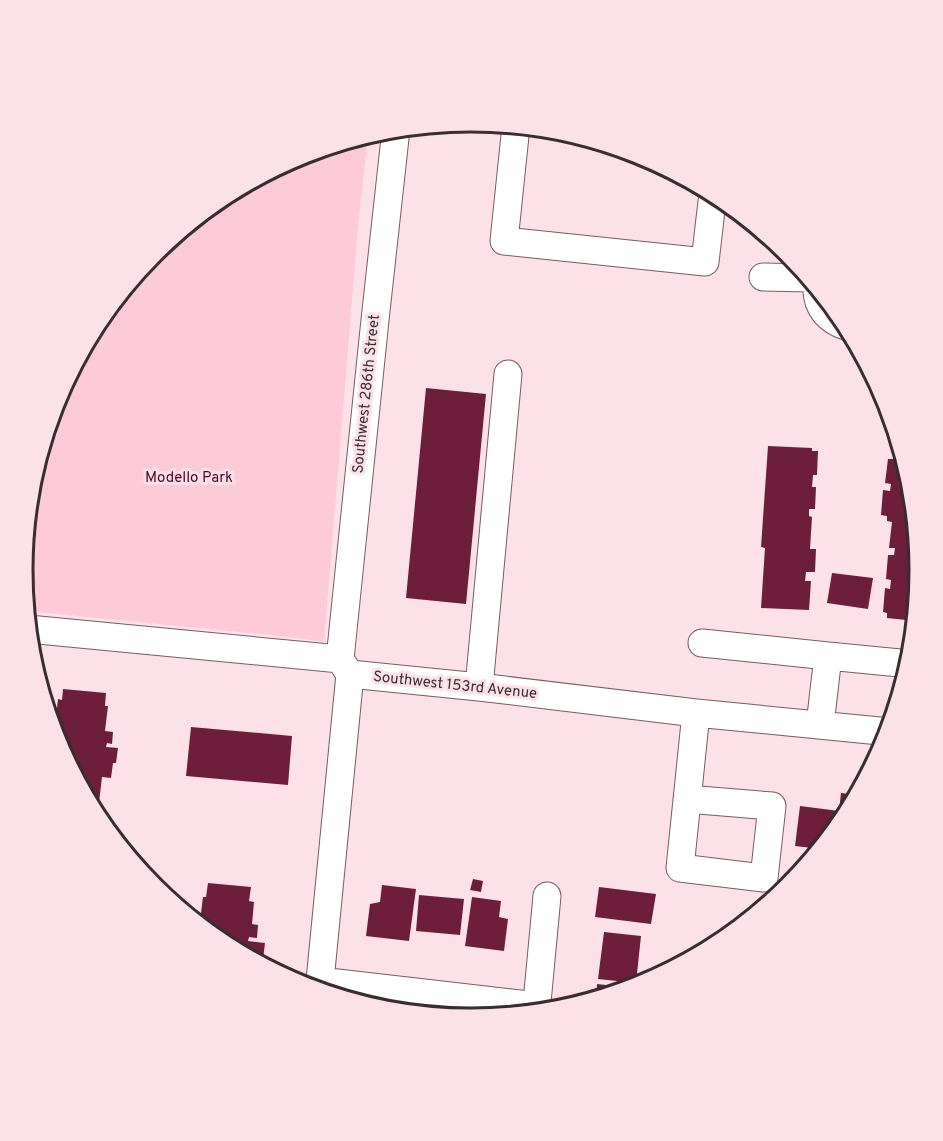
<svg xmlns="http://www.w3.org/2000/svg" width="943" height="1141" font-family="Overpass,sans-serif">
<rect width="100%" height="100%" fill="#fce2e8"/>
<!-- green -->
<path fill="#fdcbd7" d="M368,135L358,227L324,642L289,637L27,611L23,570L31,483L57,398L98,321L154,253L222,197L300,156Z"/>
<!-- building -->
<path fill="#6c1e3b" d="M426,388L486,394L466,604L406,598Z
M768,446L812,448V451H818L817,475H813L812,487H816L815,509H809V516L812,517L810,549H816L815,572H806L805,581H811L809,610L761,608L765,548L761,547Z
M893,454L904,455L912,483L920,571L916,621L887,618V613L883,612L885,588L890,589L891,580L886,579L888,555H894L895,548H889L892,522L887,521V516L881,515L883,490L890,491L891,484L885,483L888,459H893Z
M832,573L873,578L868,609L827,603Z
M63,689L106,693L105,706H108L105,731L113,732L112,744L107,743L106,747L118,748L116,763H113L111,778L102,777L99,803H96L95,814L57,742L52,725L55,726L58,699L62,700Z
M191,727L292,736L288,785L186,776Z
M841,793L858,795L845,820L821,849L795,846L800,806L839,811Z
M473,879L483,881L481,892L470,890Z
M208,883L251,887L249,901L254,902L252,924L258,925L257,938L249,937L248,941L265,943L263,959L254,958V961L222,944L193,920L200,921L203,897H206Z
M382,885L416,889L409,941L366,936L370,904L380,902Z
M599,887L656,894L651,924L595,917Z
M419,895L464,899L460,935L416,931Z
M472,897L501,901L499,917L508,919L504,951L465,946Z
M604,932L641,936L636,983L598,979Z
M597,984L633,988L596,1000Z"/>
<g fill="none" stroke-linecap="round" stroke-linejoin="round">
<!-- minor casing -->
<g stroke="#765c62" stroke-width="29">
<path id="minor" d="M516,126L504,241L705,262L713,193
M763,277L810,278
M817,287C816,308 829,321 848,327
M28,629L340,659L349,673
M702,643L828,656L820,725
M828,656L910,664
M340,659L375,320L396,129
M350,674L479,687L696,713L890,732
M479,687L508,374
M687,799L772,806L764,878L680,868L696,713
M320,981L537,1006
M319,991L350,674
M536,1013L547,896"/>
</g>
<!-- minor -->
<use href="#minor" stroke="#fff" stroke-width="27"/>
</g>
<g text-anchor="middle" dominant-baseline="central" stroke-width="6" stroke-linejoin="round" paint-order="stroke">
<!-- street labels -->
<g font-size="15" fill="#382d30" stroke="#fce2e8">
<text transform="translate(367 394) rotate(-84)">Southwest 286th Street</text>
<text transform="translate(455 686) rotate(6)">Southwest 153rd Avenue</text>
</g>
<!-- park labels -->
<g font-size="15" fill="#540227" stroke="#fce2e8">
<text x="189" y="478">Modello Park</text>
</g>
</g>
<!-- crop -->
<path d="M0 0H943V1141H0ZM33 570a438 438 0 1 1 876 0a438 438 0 1 1-876 0Z" fill="#fce2e8" fill-rule="evenodd"/>
<path fill="none" stroke="#382d30" stroke-width="3" d="M33 570a438 438 0 1 1 876 0a438 438 0 1 1-876 0Z"/>
</svg>
